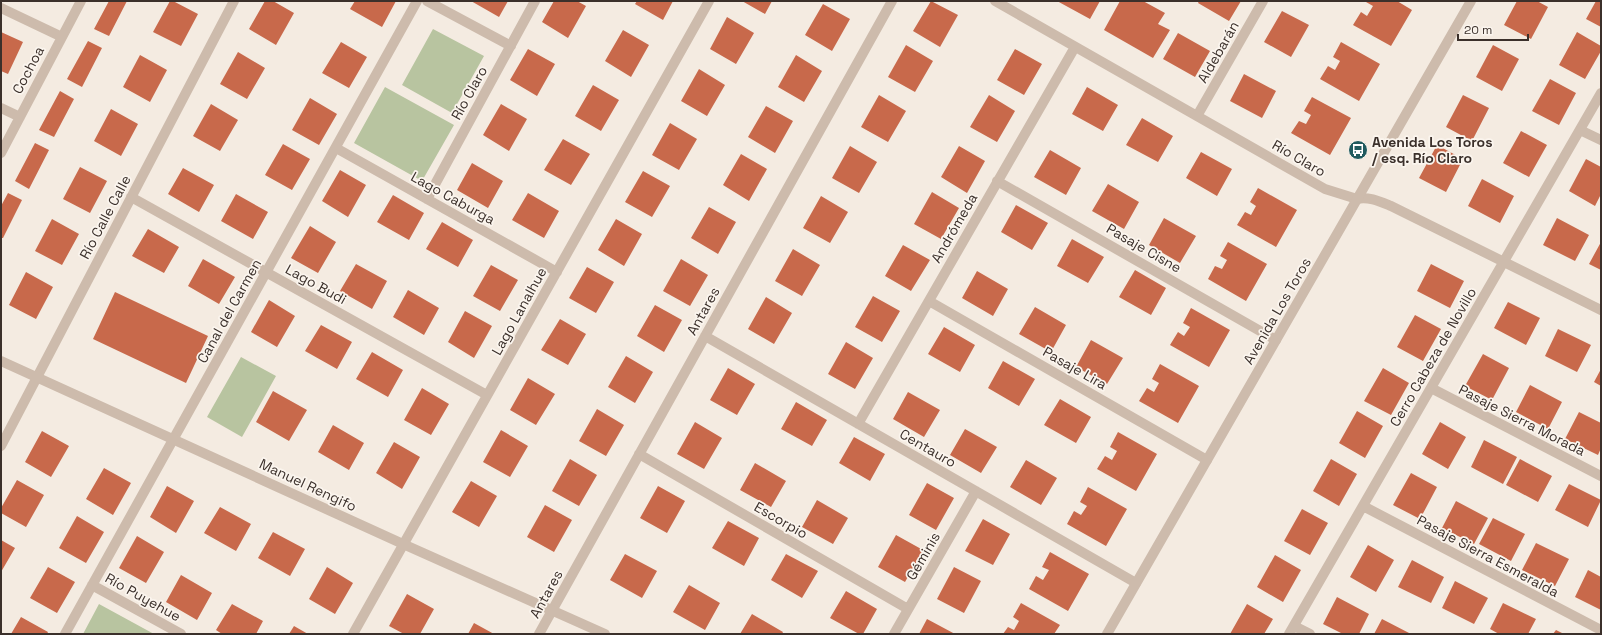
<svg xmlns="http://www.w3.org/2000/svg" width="1602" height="635" font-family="'Space Grotesk',sans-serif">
<rect width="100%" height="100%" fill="#f4ebe1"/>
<!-- green -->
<path fill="#b8c4a0" d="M433,29L484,56L452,113L402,85Z
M385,87L454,125L422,181L354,143Z
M241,357L276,376L242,437L207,417Z
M99,604L154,634H83Z"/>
<!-- building -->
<path fill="#c8694b" d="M109,1H127L109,36L94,29Z
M170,1H173L198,14L181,46L153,32Z
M265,1H273L294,13L276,45L249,29Z
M355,1H396L382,27L350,9Z
M471,1H508L499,17Z
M554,1H577L586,6L568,38L542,22Z
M637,1H673L663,20L635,4Z
M742,1H772L765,14Z
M931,1L958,15L940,47L913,31Z
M1057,1H1100L1090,19Z
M1120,1H1143L1165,13L1158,24L1170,30L1153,58L1104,30Z
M1199,1H1241L1229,21L1198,3Z
M1366,1H1397L1412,10L1391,46L1353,25L1361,12L1367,16L1373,6L1366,2Z
M1517,1H1537L1548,7L1531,39L1504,25Z
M1596,1H1601V27L1586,19Z
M823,4L850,19L832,51L805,35Z
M1282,11L1309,25L1291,57L1264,42Z
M727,17L754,33L736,64L710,49Z
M623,30L649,45L631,77L605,61Z
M1,32L23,42L8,74L1,71Z
M1577,32L1601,46V51L1585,79L1559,65Z
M1178,33L1210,51L1195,77L1163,59Z
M88,41L102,48L82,87L67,79Z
M341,42L367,57L349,88L322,73Z
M1341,42L1380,64L1359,101L1320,79L1328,66L1335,70L1340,61L1333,57Z
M906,45L933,61L915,92L888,77Z
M1493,45L1519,59L1502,91L1476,77Z
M528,49L555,64L537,96L510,80Z
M1015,49L1042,64L1024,95L997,80Z
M238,52L265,68L247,99L220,84Z
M140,55L167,70L150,102L123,87Z
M796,55L822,71L804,102L778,87Z
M699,69L725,85L707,116L681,101Z
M1244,74L1276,91L1262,118L1230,101Z
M1550,79L1576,93L1559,125L1532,111Z
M593,85L619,100L601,131L575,116Z
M1087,87L1118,105L1103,131L1072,114Z
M60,91L74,99L54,137L39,130Z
M879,95L906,111L888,142L861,127Z
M989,95L1015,111L997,142L970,127Z
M1463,95L1489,108L1472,141L1446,127Z
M1312,97L1351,118L1330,155L1291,133L1299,121L1306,124L1311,115L1304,111Z
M310,98L337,114L319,145L292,130Z
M211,104L238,120L220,151L193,136Z
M501,104L527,119L509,151L483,135Z
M766,106L793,121L775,153L748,137Z
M111,109L138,124L121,156L94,141Z
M1142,118L1173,136L1158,162L1126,145Z
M670,123L697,139L679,170L652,155Z
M1521,131L1547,145L1529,177L1503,163Z
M563,139L590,154L571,185L544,170Z
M35,143L49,150L29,189L15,181Z
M283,144L310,159L292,190L265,175Z
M1437,145L1463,159L1446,192L1419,178Z
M850,146L877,162L859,193L832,178Z
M959,146L985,161L967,193L941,177Z
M1050,150L1081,168L1066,195L1034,177Z
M1201,152L1232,169L1217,196L1186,178Z
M741,154L767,169L749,201L723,185Z
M1586,159L1601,167V194L1595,206L1569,191Z
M472,163L503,181L488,208L457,190Z
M80,167L107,181L90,213L63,199Z
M183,168L214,185L199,212L168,194Z
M340,170L366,185L348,217L322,201Z
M643,171L670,186L652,217L625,202Z
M1482,179L1514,196L1500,223L1468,206Z
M1108,184L1139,202L1124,229L1092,211Z
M1258,188L1297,210L1276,247L1237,225L1245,212L1251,215L1256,206L1250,202Z
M932,192L959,208L941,239L914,224Z
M8,193L22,200L3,238H1V206Z
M528,193L559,211L544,238L512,220Z
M236,194L268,212L253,239L221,221Z
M393,195L424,213L409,240L377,222Z
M821,196L848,212L830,243L803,228Z
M1016,205L1048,223L1032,250L1001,232Z
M709,207L736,222L718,254L691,238Z
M1164,218L1196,236L1180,263L1149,245Z
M1557,218L1589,235L1575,261L1543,245Z
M52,219L79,234L62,265L35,251Z
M616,219L642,234L624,266L598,250Z
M442,222L473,240L458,267L426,249Z
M310,226L336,242L318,273L291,258Z
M148,229L179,247L164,273L132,256Z
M1072,239L1104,257L1088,283L1057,266Z
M1228,242L1267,264L1246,301L1208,279L1215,266L1222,269L1227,260L1220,256Z
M1601,242V270L1589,264Z
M903,245L930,260L911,291L885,276Z
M793,249L820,265L802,296L775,281Z
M203,259L235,277L219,304L188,286Z
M681,259L708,275L690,306L663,291Z
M356,264L387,281L372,309L340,291Z
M1431,264L1464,281L1450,308L1417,291Z
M491,265L518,280L500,311L473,296Z
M587,267L614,282L596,313L569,298Z
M1135,270L1166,288L1151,315L1119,297Z
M977,271L1008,289L993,316L962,298Z
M26,272L53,287L36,319L9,305Z
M408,290L439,308L424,335L393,317Z
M115,292L208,336L186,383L93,339Z
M873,296L900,311L882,342L855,327Z
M766,297L792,313L774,344L748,329Z
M269,300L295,316L277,347L251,332Z
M1508,302L1540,318L1526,345L1494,328Z
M655,305L682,320L664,352L637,336Z
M1035,307L1066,325L1051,352L1019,334Z
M1191,308L1230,330L1209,367L1170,345L1178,332L1184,336L1190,327L1183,323Z
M465,311L492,326L474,358L448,342Z
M1415,315L1441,329L1423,361L1397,347Z
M560,319L586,334L568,365L541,350Z
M321,325L352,342L337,369L305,351Z
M944,327L975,345L960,372L928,354Z
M1558,329L1591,345L1577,372L1545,356Z
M1091,340L1123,358L1107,384L1076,367Z
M846,342L873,358L855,389L828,374Z
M372,352L403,370L388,397L356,379Z
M1483,354L1509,368L1492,400L1465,386Z
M626,356L653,372L635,403L608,387Z
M1003,361L1035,379L1019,406L988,388Z
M1160,364L1199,386L1178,423L1139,401L1147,388L1154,392L1159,383L1152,379Z
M728,368L755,384L737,415L710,400Z
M1383,368L1409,383L1391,415L1364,401Z
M1601,369V386L1594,382Z
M528,378L555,394L536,425L510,410Z
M1530,385L1562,402L1548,429L1516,412Z
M422,388L449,404L431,435L404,420Z
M273,391L307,410L289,441L256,422Z
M908,392L940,410L924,437L893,419Z
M1060,399L1091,417L1076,443L1044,425Z
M796,402L827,420L812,446L781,429Z
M597,409L624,425L606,456L579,441Z
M1357,411L1383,426L1365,458L1339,443Z
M1579,412L1601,423V448L1598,455L1565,439Z
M695,422L722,438L704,469L677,454Z
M1440,422L1466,437L1448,469L1422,454Z
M333,425L364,443L349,470L318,452Z
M965,429L997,447L981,473L950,455Z
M501,430L528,446L510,477L483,462Z
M42,431L69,446L51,477L25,462Z
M1118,432L1157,454L1136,491L1097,469L1105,456L1112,460L1117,451L1110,447Z
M854,437L885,454L870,481L839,463Z
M1484,440L1517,457L1503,484L1471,467Z
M394,442L420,457L402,489L376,473Z
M570,459L597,475L579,506L552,491Z
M1331,459L1357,474L1339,506L1313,491Z
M1520,459L1552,476L1538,502L1506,485Z
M1026,460L1057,478L1041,505L1010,487Z
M755,463L786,481L771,507L740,490Z
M104,468L131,483L113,515L86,499Z
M1411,473L1437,487L1420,519L1393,505Z
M17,480L44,495L26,527L1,513V508Z
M471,481L497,496L479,527L452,512Z
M927,483L954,498L936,530L909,515Z
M1569,484L1601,500L1588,527L1555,510Z
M167,486L194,501L176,533L150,517Z
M658,486L685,501L667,533L640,518Z
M1088,487L1127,509L1106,546L1067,524L1074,511L1081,515L1087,506L1080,502Z
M817,500L848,518L833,544L802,527Z
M1456,501L1488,518L1474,544L1442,528Z
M545,505L572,520L554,552L527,537Z
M220,507L251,524L236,551L204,533Z
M1302,509L1328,523L1310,555L1284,541Z
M77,516L104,532L86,563L59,548Z
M1493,518L1525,534L1511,561L1479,544Z
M983,519L1010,534L993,565L965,551Z
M728,521L759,538L744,566L712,548Z
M273,532L305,549L290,576L258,558Z
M896,535L923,550L905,582L878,567Z
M137,536L164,552L146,583L119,568Z
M1,540L15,548L1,572Z
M1536,543L1569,559L1555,586L1522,570Z
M1368,545L1394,560L1376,592L1350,577Z
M1050,552L1089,574L1068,611L1029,589L1036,576L1043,580L1049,570L1042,567Z
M625,554L657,571L642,598L610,580Z
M786,554L818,571L802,598L771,580Z
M1275,555L1301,570L1283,602L1257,587Z
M1412,560L1444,577L1431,603L1398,587Z
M48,567L75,582L57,613L30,598Z
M327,567L353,583L335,614L309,599Z
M954,567L981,581L964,613L937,599Z
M1588,570L1601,577V610L1575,597Z
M181,575L212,593L197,620L166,602Z
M1455,581L1488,598L1474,624L1442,608Z
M689,585L720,603L705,630L673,612Z
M846,591L877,609L863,634H859L830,618Z
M407,594L434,609L420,634H404L389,626Z
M1337,597L1369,614L1359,634H1343L1323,624Z
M1021,603L1060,625L1054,634H1003L1008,627L1014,630L1019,621L1013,617Z
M1503,603L1536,619L1528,634H1499L1490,629Z
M232,604L263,621L256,634H222L216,630Z
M1247,604L1273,619L1264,634H1230Z
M752,614L783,632L782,634H740Z
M21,617L48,632L47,634H11Z
M927,619L955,634H919Z
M1382,619L1411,634H1374Z
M474,623L494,634H468Z
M294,626L308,634H289Z
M1556,630L1564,634H1553Z"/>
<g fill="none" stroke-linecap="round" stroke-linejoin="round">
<!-- minor -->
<path stroke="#cdbbac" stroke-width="10" d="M427,1L511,46
M995,1L1325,189L1357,199C1368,196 1381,202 1391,206L1601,310
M1,8L62,37
M1,108L20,117
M1197,116L1263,1
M1580,130L1601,140
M336,148L557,272
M1,153L81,1
M997,181L1276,340
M131,197L487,395
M427,199L535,1
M929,301L1207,460
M705,336L1136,583
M1431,388L1601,476
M858,424L1075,47
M1,446L234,1
M639,454L908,609
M1363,506L1601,630
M92,585L181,634
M1294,626L1310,634
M65,634L417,1
M353,634L709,1
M539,634L892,1
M894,634L976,491
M1289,634L1601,93"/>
<!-- tertiary -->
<path stroke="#cdbbac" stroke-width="10" d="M1,361L403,544L605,634
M1107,634L1471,1"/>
</g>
<!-- icons -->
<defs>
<g id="bus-disc" transform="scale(1)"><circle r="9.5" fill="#1f5a5e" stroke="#fbf5ee"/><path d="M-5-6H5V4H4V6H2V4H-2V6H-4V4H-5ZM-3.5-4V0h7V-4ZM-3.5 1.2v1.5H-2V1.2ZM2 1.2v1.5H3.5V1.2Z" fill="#fff"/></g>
</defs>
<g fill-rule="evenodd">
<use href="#bus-disc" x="1358" y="150"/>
</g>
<g text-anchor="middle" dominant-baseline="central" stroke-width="3.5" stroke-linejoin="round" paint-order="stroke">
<!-- street labels -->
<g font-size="14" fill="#3b302b" stroke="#fbf5ee">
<text transform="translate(1218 52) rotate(-60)">Aldebarán</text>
<text transform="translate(28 70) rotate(-62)">Cochoa</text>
<text transform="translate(469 93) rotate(-61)">Río Claro</text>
<text transform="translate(1299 158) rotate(30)">Río Claro</text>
<text transform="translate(453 198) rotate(29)">Lago Caburga</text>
<text transform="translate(105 217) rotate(-62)">Río Calle Calle</text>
<text transform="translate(954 228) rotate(-60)">Andrómeda</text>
<text transform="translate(1144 248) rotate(30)">Pasaje Cisne</text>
<text transform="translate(316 284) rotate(29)">Lago Budi</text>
<text transform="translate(229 311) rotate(-61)">Canal del Carmen</text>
<text transform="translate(519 311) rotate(-61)">Lago Lanalhue</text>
<text transform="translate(703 311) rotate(-61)">Antares</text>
<text transform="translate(1277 311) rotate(-60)">Avenida Los Toros</text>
<text transform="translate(1433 357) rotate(-60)">Cerro Cabeza de Novillo</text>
<text transform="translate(1075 368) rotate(30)">Pasaje Lira</text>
<text transform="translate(1522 420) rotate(27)">Pasaje Sierra Morada</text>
<text transform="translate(928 448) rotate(30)">Centauro</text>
<text transform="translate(308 485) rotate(25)">Manuel Rengifo</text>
<text transform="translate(781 520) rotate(30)">Escorpio</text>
<text transform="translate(923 556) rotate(-60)">Géminis</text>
<text transform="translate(1488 556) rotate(28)">Pasaje Sierra Esmeralda</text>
<text transform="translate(546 594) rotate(-61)">Antares</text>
<text transform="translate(143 597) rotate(29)">Río Puyehue</text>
</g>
<!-- poi labels -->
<g font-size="14" font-weight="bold" fill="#3b302b" stroke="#fbf5ee" text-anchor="start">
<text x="1372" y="142">Avenida Los Toros<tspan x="1372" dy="16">/ esq. Río Claro</tspan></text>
</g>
</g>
<!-- border -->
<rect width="1602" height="635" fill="none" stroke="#3b302b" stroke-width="4"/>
<!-- scale -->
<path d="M1458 34v6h70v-6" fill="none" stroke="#3b302b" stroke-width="2"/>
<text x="1464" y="34" font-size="12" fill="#3b302b" stroke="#fbf5ee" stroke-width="3" paint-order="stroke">20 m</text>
</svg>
